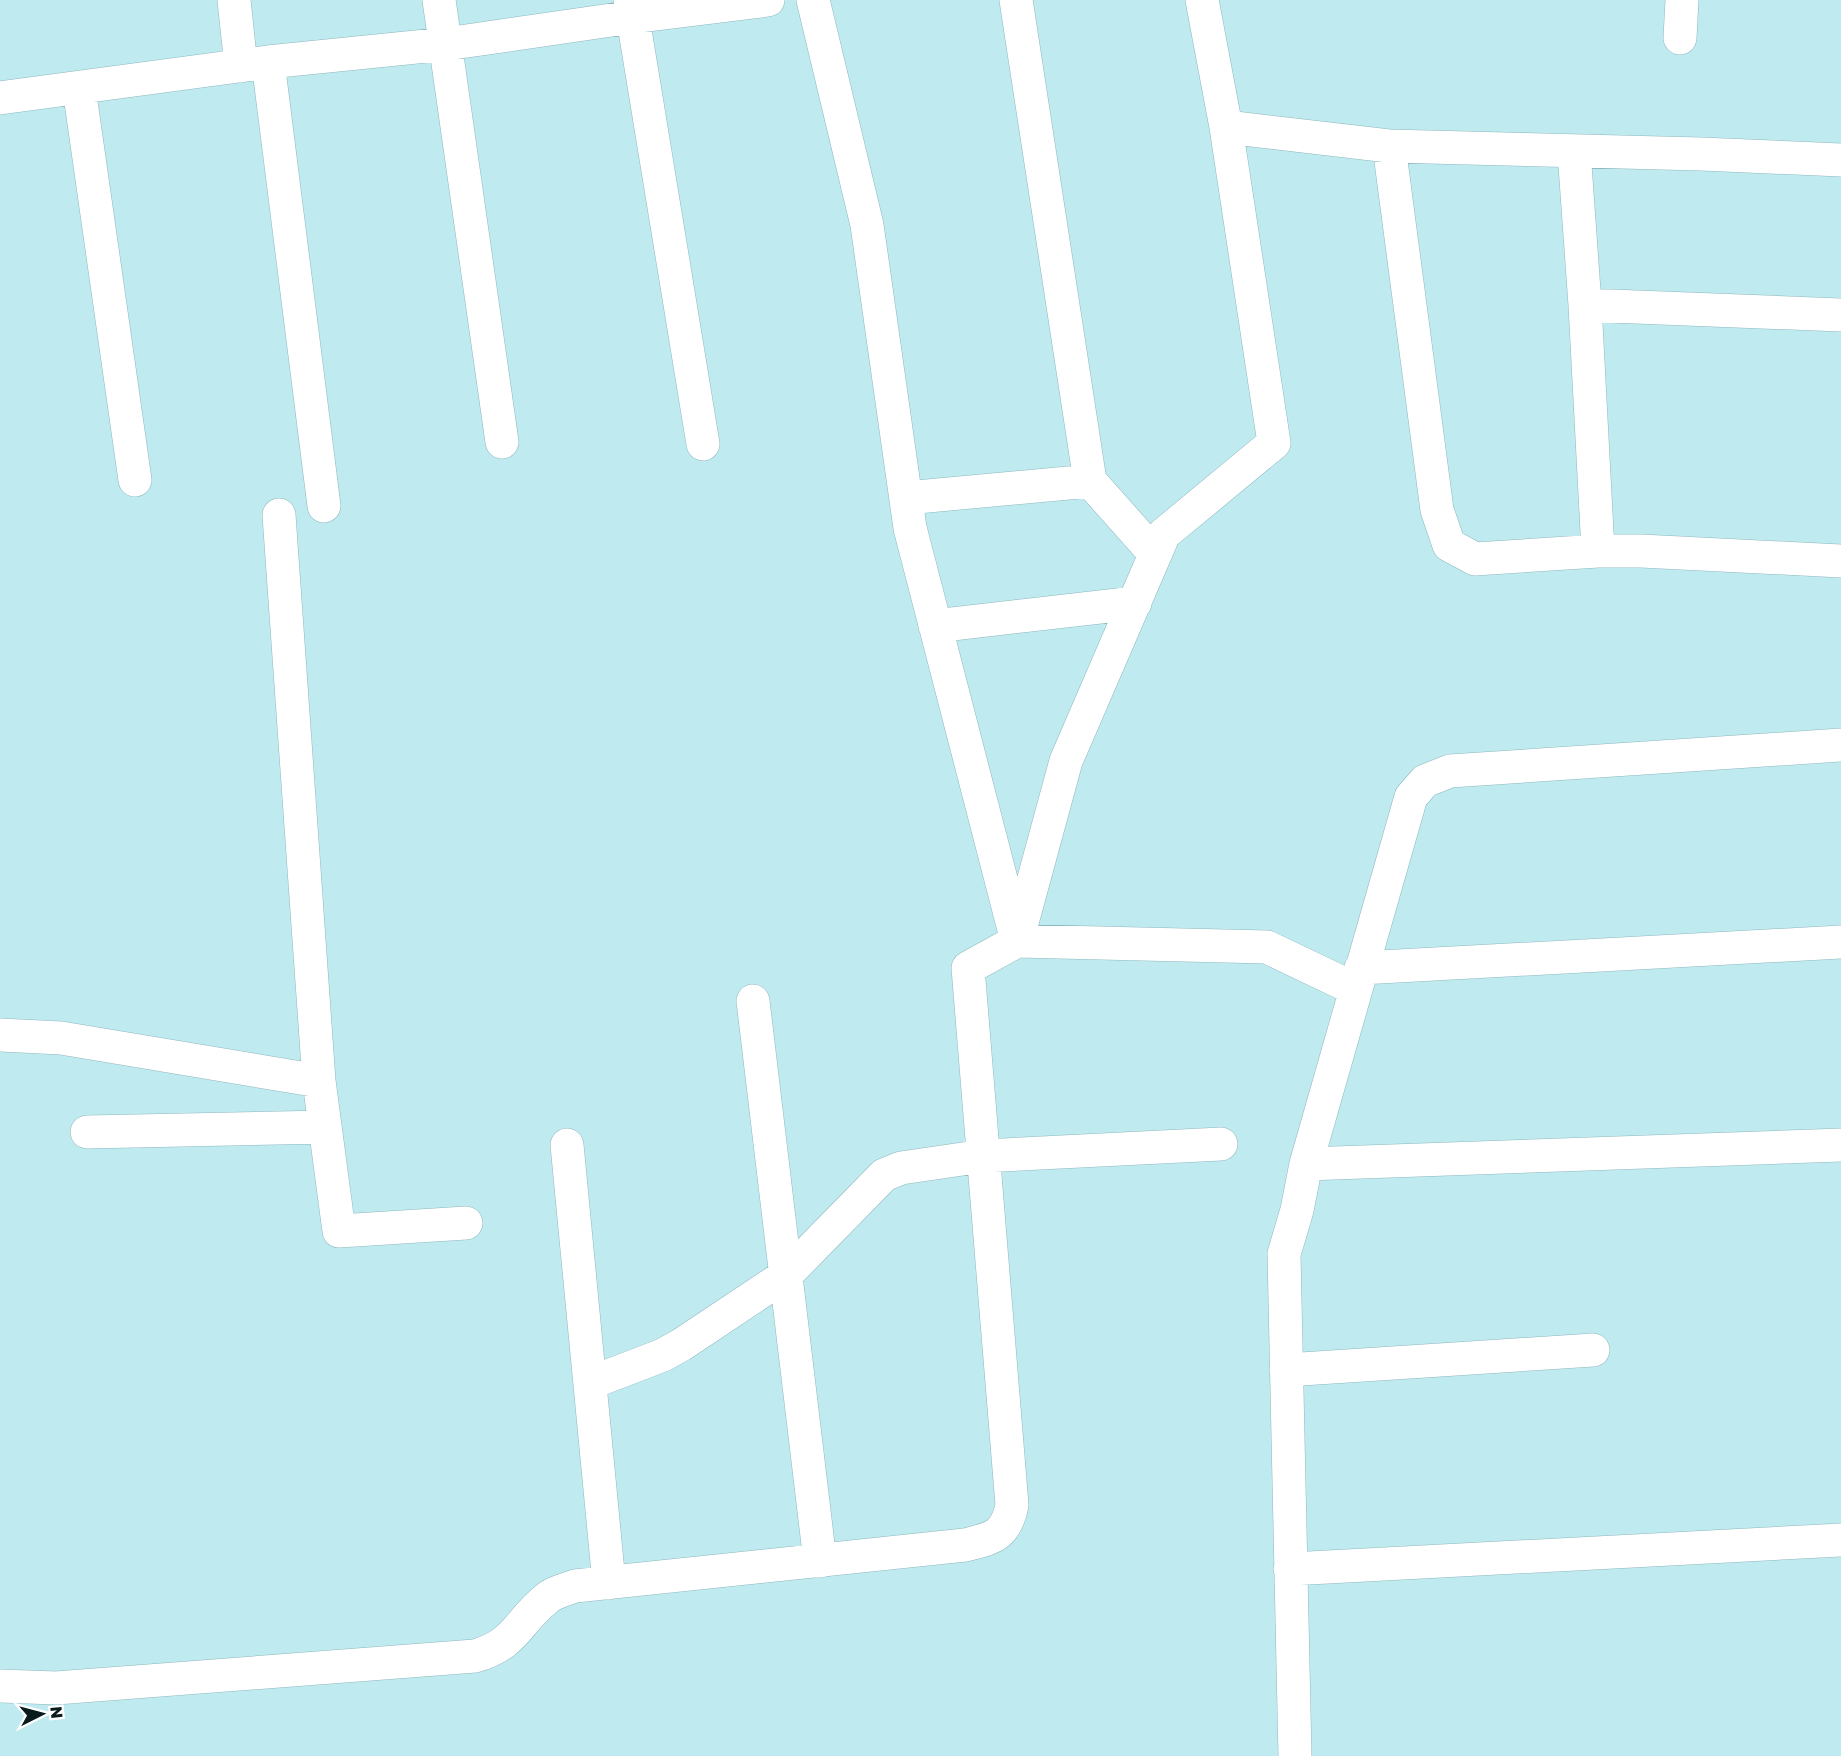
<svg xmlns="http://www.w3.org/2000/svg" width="1841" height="1756" font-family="'Golos Text',sans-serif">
<rect width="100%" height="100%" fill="#beeaf0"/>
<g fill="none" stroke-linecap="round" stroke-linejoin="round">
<!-- street casing -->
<g stroke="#8eb8bf" stroke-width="34">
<path id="street" d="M234,0L241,66
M439,0L502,442
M630,0L703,444
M813,0L867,225L910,528L1017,941L1267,947L1355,989
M1016,0L1090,481L1155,554
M1202,0L1226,127L1389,146L1701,154L1841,160
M1680,38L1682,0
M268,62L324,506
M79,88L135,480
M0,98L268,62L446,44L632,17L768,0
M1389,146L1437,510L1449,545L1475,559L1598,551H1641L1841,561
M1574,151L1585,305L1598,551
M1585,305L1841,315
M906,498L1090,481
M935,626L1135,603
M1361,968L1841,942
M753,1001L820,1561
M0,1035L61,1038L319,1081L279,515
M319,1081L339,1231L466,1223
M87,1132L325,1127
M567,1145L609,1583
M1306,1164L1841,1145
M1286,1370L1593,1350
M590,1383L663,1355L681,1345L786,1275L884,1175L901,1168L983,1156L1221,1144
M1290,1569L1841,1540
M0,1686L56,1688L475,1656C516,1644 516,1624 545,1600C553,1592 565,1590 575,1586L965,1545C993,1538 1006,1536 1012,1505L968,968L1017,941L1066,761L1164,534L1274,443L1226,127
M1295,1756L1284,1254L1297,1210L1306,1164L1411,797L1425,781L1450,771L1841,745"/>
</g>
<!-- street -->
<use href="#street" stroke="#fff" stroke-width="33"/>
</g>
<!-- north arrow -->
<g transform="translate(42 1714) rotate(84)" stroke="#ffffff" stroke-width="4.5" paint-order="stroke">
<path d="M0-4.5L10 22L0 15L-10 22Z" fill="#0a1b1d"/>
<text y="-9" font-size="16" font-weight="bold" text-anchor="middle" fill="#0a1b1d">N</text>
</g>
</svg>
